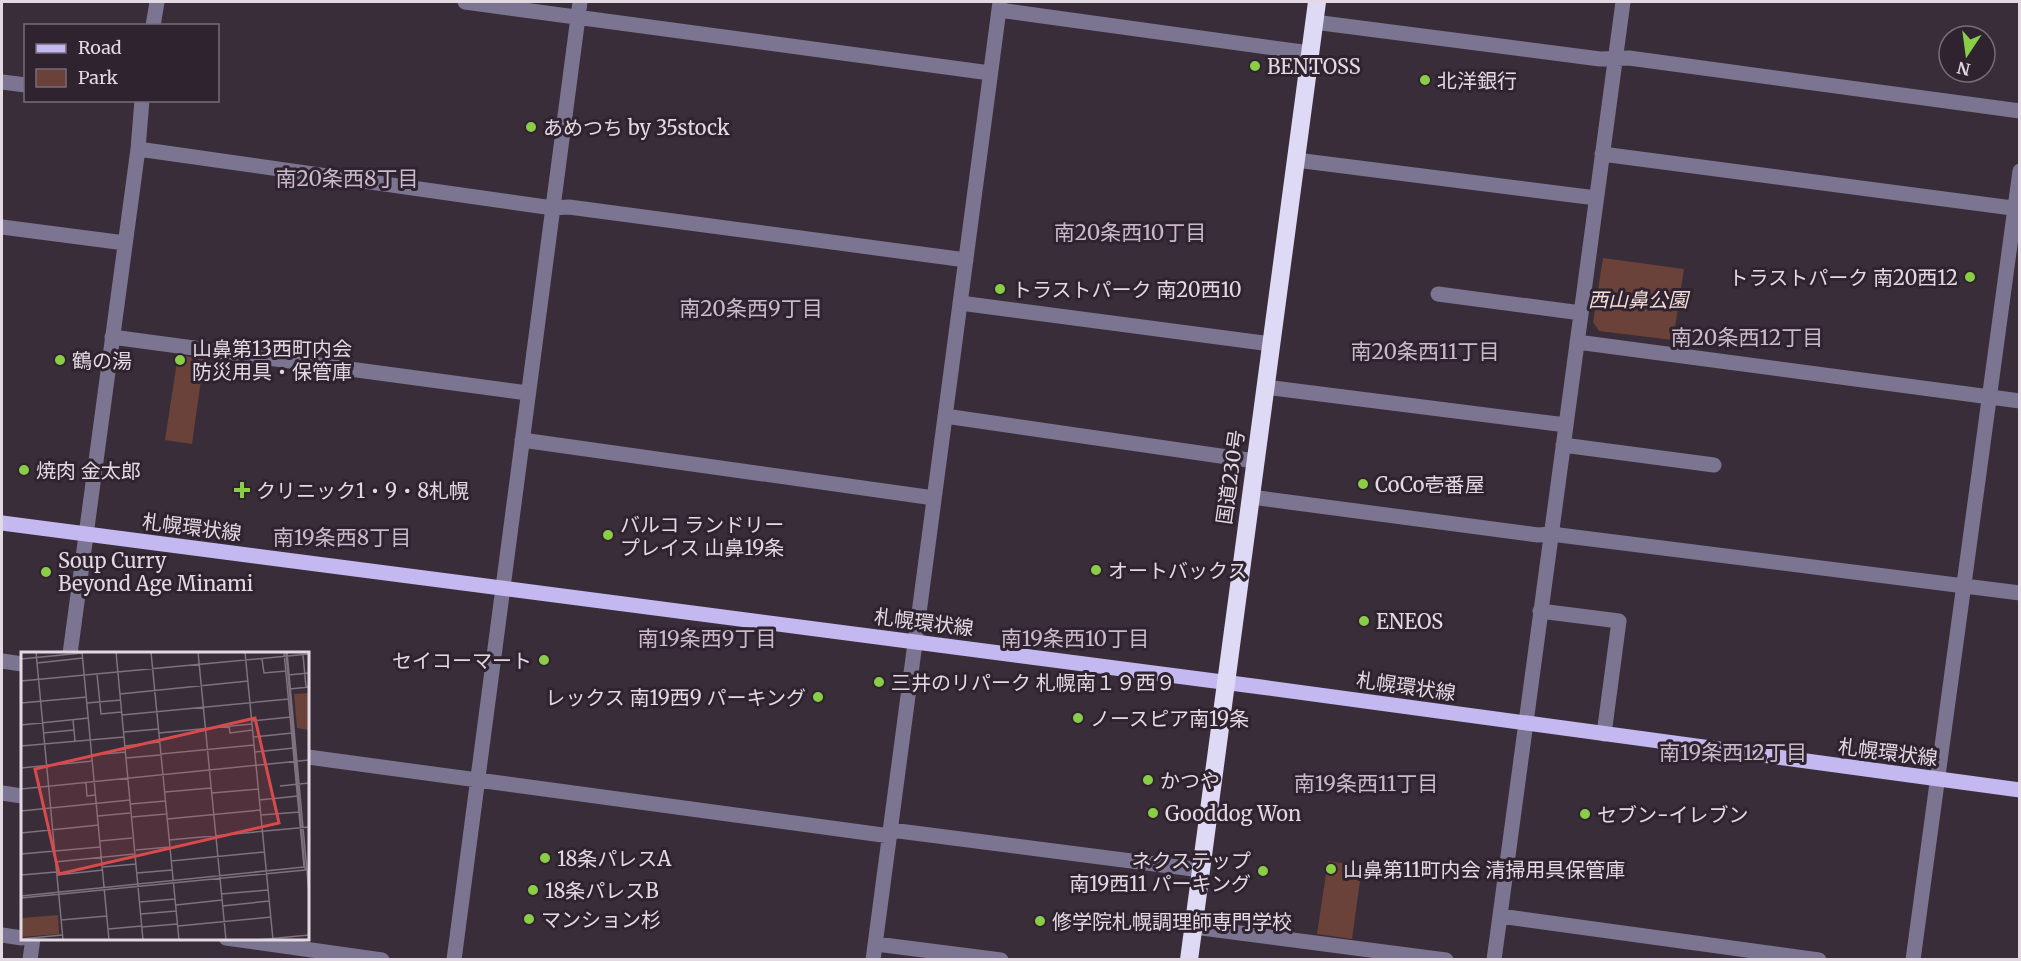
<svg xmlns="http://www.w3.org/2000/svg" width="2021" height="961" font-family="Merriweather,'Noto Sans JP',serif">
<rect width="100%" height="100%" fill="#3a2d3a"/>
<!-- green -->
<path fill="#6a4239" d="M1603,258L1684,269L1673,340L1599,331L1593,322Z
M178,355L204,359L192,444L165,440Z
M1328,861L1362,866L1352,939L1317,934Z"/>
<g fill="none" stroke-linecap="round" stroke-linejoin="round">
<!-- minor -->
<path stroke="#7b7591" stroke-width="15" d="M465,2L990,73
M999,10L1310,53
M1314,22L1600,59L1629,58L2020,111
M153,26L157,2
M2,82L26,85
M138,149L553,208L569,207L966,260
M1602,154L2020,209
M1296,160L1596,198
M2,227L125,243
M1438,294L1581,313
M960,303L1271,344
M112,337L528,393
M1577,342L2020,401
M1265,387L1566,425
M945,416L1255,461
M522,440L934,498
M1563,445L1714,465
M1251,497L1538,535L1551,534L2020,593
M1540,611L1619,621L1604,734
M70,654L138,149L142,100
M2,661L22,664
M308,757L890,836
M2,793L22,796
M891,830L1201,870
M1500,916L1819,960
M1194,927L1446,960
M2,935L22,938
M226,938L382,960
M876,944L1001,960
M30,960L33,938
M454,960L580,2
M873,960L1000,2
M1494,960L1623,2
M1913,960L2020,171"/>
<!-- major -->
<path stroke="#c4b8f0" stroke-width="15" d="M2,523L1261,687L2020,790"/>
<!-- highway -->
<path stroke="#ded9f5" stroke-width="18" d="M1189,960L1317,2"/>
</g>
<!-- markers -->
<g fill="#8ace47" stroke="#302330" stroke-width="2">
<circle cx="1255" cy="66" r="6"/>
<circle cx="1425" cy="80" r="6"/>
<circle cx="531" cy="127" r="6"/>
<circle cx="1970" cy="277" r="6"/>
<circle cx="1000" cy="289" r="6"/>
<circle cx="60" cy="360" r="6"/>
<circle cx="180" cy="360" r="6"/>
<circle cx="24" cy="470" r="6"/>
<circle cx="1363" cy="484" r="6"/>
<path d="M239 481h6v6h6v6h-6v6h-6v-6h-6v-6h6z"/>
<circle cx="608" cy="535" r="6"/>
<circle cx="1096" cy="570" r="6"/>
<circle cx="46" cy="572" r="6"/>
<circle cx="1364" cy="621" r="6"/>
<circle cx="544" cy="660" r="6"/>
<circle cx="879" cy="682" r="6"/>
<circle cx="818" cy="697" r="6"/>
<circle cx="1078" cy="718" r="6"/>
<circle cx="1148" cy="780" r="6"/>
<circle cx="1153" cy="813" r="6"/>
<circle cx="1585" cy="814" r="6"/>
<circle cx="545" cy="858" r="6"/>
<circle cx="1331" cy="869" r="6"/>
<circle cx="1263" cy="871" r="6"/>
<circle cx="533" cy="890" r="6"/>
<circle cx="529" cy="919" r="6"/>
<circle cx="1040" cy="921" r="6"/>
</g>
<g text-anchor="middle" dominant-baseline="central" stroke-width="6" stroke-linejoin="round" paint-order="stroke">
<!-- poi labels -->
<g font-size="20" fill="#e2d9e2" stroke="#302330" text-anchor="start">
<text x="1267" y="66">BENTOSS</text>
<text x="1437" y="80">北洋銀行</text>
<text x="543" y="127">あめつち by 35stock</text>
<text x="1958" y="277" text-anchor="end">トラストパーク 南20西12</text>
<text x="1012" y="289">トラストパーク 南20西10</text>
<text x="192" y="348">山鼻第13西町内会<tspan x="192" dy="23">防災用具・保管庫</tspan></text>
<text x="72" y="360">鶴の湯</text>
<text x="36" y="470">焼肉 金太郎</text>
<text x="1375" y="484">CoCo壱番屋</text>
<text x="256" y="490">クリニック1・9・8札幌</text>
<text x="620" y="524">バルコ ランドリー<tspan x="620" dy="23">プレイス 山鼻19条</tspan></text>
<text x="58" y="560">Soup Curry<tspan x="58" dy="23">Beyond Age Minami</tspan></text>
<text x="1108" y="570">オートバックス</text>
<text x="1376" y="621">ENEOS</text>
<text x="532" y="660" text-anchor="end">セイコーマート</text>
<text x="891" y="682">三井のリパーク 札幌南１９西９</text>
<text x="806" y="697" text-anchor="end">レックス 南19西9 パーキング</text>
<text x="1090" y="718">ノースピア南19条</text>
<text x="1160" y="780">かつや</text>
<text x="1165" y="813">Gooddog Won</text>
<text x="1597" y="814">セブン-イレブン</text>
<text x="557" y="858">18条パレスA</text>
<text x="1251" y="860" text-anchor="end">ネクステップ<tspan x="1251" dy="23">南19西11 パーキング</tspan></text>
<text x="1343" y="869">山鼻第11町内会 清掃用具保管庫</text>
<text x="545" y="890">18条パレスB</text>
<text x="541" y="919">マンション杉</text>
<text x="1052" y="921">修学院札幌調理師専門学校</text>
</g>
<!-- park labels -->
<g font-size="20" font-style="italic" fill="#f2dcd7" stroke="#302330">
<text x="1638" y="299">西山鼻公園</text>
</g>
<!-- street labels -->
<g font-size="20" fill="#e2d9e2" stroke="#302330">
<text transform="translate(1230 477) rotate(-82)">国道230号</text>
<text transform="translate(192 527) rotate(7)">札幌環状線</text>
<text transform="translate(924 622) rotate(7)">札幌環状線</text>
<text transform="translate(1406 686) rotate(8)">札幌環状線</text>
<text transform="translate(1888 752) rotate(7)">札幌環状線</text>
</g>
<!-- neighbourhood labels -->
<g font-size="21" fill="#cab9ca" stroke="#302330">
<text x="347" y="178">南20条西8丁目</text>
<text x="1130" y="232">南20条西10丁目</text>
<text x="751" y="308">南20条西9丁目</text>
<text x="1747" y="337">南20条西12丁目</text>
<text x="1425" y="351">南20条西11丁目</text>
<text x="342" y="537">南19条西8丁目</text>
<text x="707" y="638">南19条西9丁目</text>
<text x="1075" y="638">南19条西10丁目</text>
<text x="1733" y="752">南19条西12丁目</text>
<text x="1366" y="783">南19条西11丁目</text>
</g>
</g>
<!-- overview -->
<g transform="translate(21 652)">
<rect width="288" height="288" fill="#3a2d3a"/>
<path d="M288,41V78H287L276,76L273,42ZM37,263L38,282L0,285V266Z" fill="#6a4239"/>
<path fill="none" stroke="#7d727d" stroke-width="1.5" d="M15,0L42,288M61,0L88,288M95,0L122,288M130,0L158,288M177,0L205,288M224,0L252,288M263,0L283,215M266,0L288,241M282,3L285,35M0,7L61,1M241,7L243,21L265,19M16,11L62,6M76,22L80,62L100,60M267,23L288,21M0,29L288,2M269,37L288,35M99,42L227,29M0,51L66,45M66,51L100,48M101,63L268,47M52,68L54,89M231,69L270,65M0,73L68,66M208,74L209,81L232,78M103,80L137,77M22,81L53,78M138,81L231,72M232,85L271,81M0,94L103,85M104,94L138,90M234,100L273,96M140,102L233,93M71,103L105,100M105,106L139,103M0,116L72,109M65,131L66,144L75,143M259,134L288,131M0,137L288,108M144,140L190,136M191,141L237,137M238,148L277,144M110,152L144,149M0,159L109,148M240,163L279,160M77,164L109,161M111,165L145,162M146,167L239,158M0,181L78,173M148,188L288,175M79,189L111,186M115,198L149,195M0,202L79,195M150,209L243,200M34,210L113,202M82,215L115,212M116,221L151,218M0,223L35,220M36,223L82,218M200,242L247,238M0,244L283,215L288,220M0,246L284,218L265,0M119,250L154,247M155,253L201,248M201,254L248,249M120,262L155,259M40,268L86,264M157,274L250,265M121,275L156,272M87,277L121,274M0,287L41,283M236,288L288,283"/>
<path fill="#d84b4d" fill-opacity="0.15" stroke="#d84b4d" stroke-width="3" d="M234,66L258,171L38,222L14,117Z"/>
<rect width="288" height="288" fill="none" stroke="#e2d9e2" stroke-width="3"/>
</g>
<!-- border -->
<rect width="2021" height="961" fill="none" stroke="#e2d9e2" stroke-width="6"/>
<!-- legend -->
<rect x="24" y="24" width="195" height="78" fill="#302330" stroke="#776c77" stroke-width="1.5"/>
<rect x="36" y="44" width="30" height="9" fill="#c4b8f0" stroke="#776c77" stroke-width="1.5"/>
<text x="78" y="54" font-size="18" fill="#e2d9e2">Road</text>
<rect x="36" y="69" width="30" height="18" fill="#6a4239" stroke="#776c77" stroke-width="1.5"/>
<text x="78" y="84" font-size="18" fill="#e2d9e2">Park</text>
<!-- north arrow -->
<g transform="translate(1967 54) rotate(193)"><circle r="28" fill="#302330" stroke="#776c77" stroke-width="1.5"/>
<path d="M0-4.5L10 22L0 15L-10 22Z" fill="#8ace47"/>
<text y="-9" font-size="16" font-weight="bold" text-anchor="middle" fill="#e2d9e2">N</text>
</g>
</svg>
